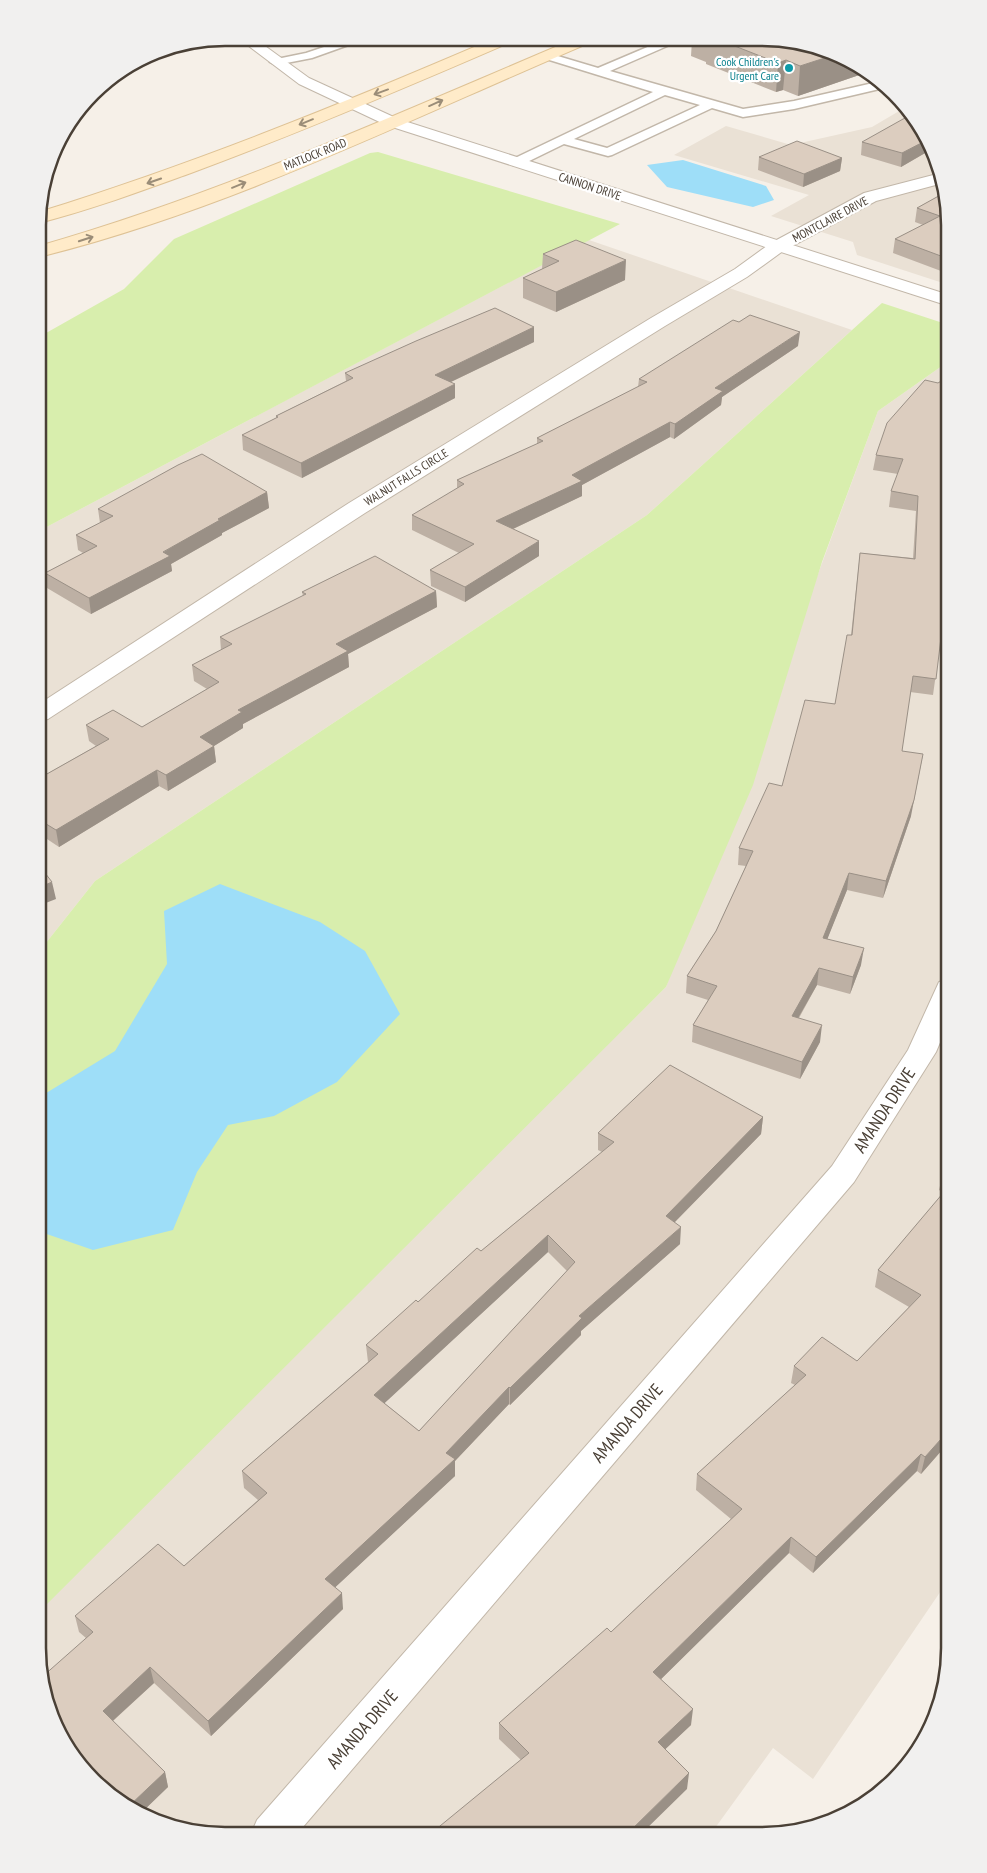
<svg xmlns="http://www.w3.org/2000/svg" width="987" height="1873" font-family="'PT Sans Narrow',sans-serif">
<rect width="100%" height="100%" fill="#f6f0e8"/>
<!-- residential -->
<path fill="#eae1d5" d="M906,107L918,121L940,165L949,225V285L857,255L853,242L771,216L809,195L674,155L726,126L791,145L872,127Z
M589,240L852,330L647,515L95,881L38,953L39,531Z
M949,361V1579L813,1779L773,1748L710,1835L200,1834L153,1821L102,1789L47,1708L38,1648V1606L666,987L878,411Z"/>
<!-- green -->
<path fill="#d8eead" d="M378,152L620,224L39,531V337L124,289L174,239L370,153Z
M882,303L949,325V361L878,411L822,562L753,785L666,987L38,1613V953L95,881L647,515Z"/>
<!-- water -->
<path fill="#9edef8" d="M683,160L766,186L774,200L753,207L667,187L647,165Z
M220,884L320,922L365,951L400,1014L337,1082L274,1116L228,1125L197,1172L173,1230L93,1250L38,1231V1098L115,1051L167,964L164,911Z"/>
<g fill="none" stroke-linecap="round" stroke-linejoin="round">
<!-- service casing -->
<g stroke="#c2b7a9" stroke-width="3">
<path id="service" d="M351,38H368L312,58L276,65L270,62L272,60L306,53Z
M664,40H681L610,71L743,109L794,101L882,81L888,87L794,109L743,117L712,108L612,155L608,156L564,144L521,165H513L511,162L513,159L653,92L543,58L541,56L543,54H551L598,68ZM665,95L700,105L607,148L574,139Z"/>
</g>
<!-- minor casing -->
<g stroke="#c2b7a9" stroke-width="2">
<path id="minor" d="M941,173L943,183L876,201L783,251L747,277L665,326L365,513L48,719L39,721V704L349,503L651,318L735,269L771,243L864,193Z
M949,979V1021L936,1052L854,1182L297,1834H251L257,1820L832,1166L908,1050L939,982Z"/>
</g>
<!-- tertiary casing -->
<g stroke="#c2b7a9" stroke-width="2">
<path id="tertiary" d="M238,38H254L309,78L398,119L949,295V306L386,125L299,84Z"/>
</g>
<!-- secondary casing -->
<g stroke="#dec295" stroke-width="2">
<path id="secondary" d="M493,39H513L511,42C405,88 299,133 191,173C141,191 90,210 39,223V212C194,164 344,103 493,39Z
M572,40H591L589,43C410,119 229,210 39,257V246C224,193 396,114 572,40Z"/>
</g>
<!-- service -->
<use href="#service" fill="#fff" fill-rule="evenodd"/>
<!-- minor -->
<use href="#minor" fill="#fff" fill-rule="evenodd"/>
<!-- tertiary -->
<use href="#tertiary" fill="#fff" fill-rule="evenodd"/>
<!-- secondary -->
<use href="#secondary" fill="#ffebc9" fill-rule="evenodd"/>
</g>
<!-- wall -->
<path fill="#bdb0a4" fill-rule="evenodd" d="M692,40L798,41L845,57L868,72L798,96L783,90L776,92L706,64V62L691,56Z
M918,121L932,149L901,167L861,155L862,142Z
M759,157L842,158L840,171L803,187L758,170Z
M944,193L950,225L949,274L893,253L895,239L923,225L915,222L917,208Z
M543,254L625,280L556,312L523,298V278L542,269Z
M534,327V342L451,382L455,398L302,478L243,450L242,435L276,418V416L346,381L345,373Z
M798,346L722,397L721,405L674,439L670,437L582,485V496L513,529L539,556L465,602L431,586L430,570L459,553L412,530V515L457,489V480L537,444V438L638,387L639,379Z
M949,376V572H948L946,621L944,637H941L933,695L910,692L902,751L911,816L883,898L847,890L827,939L861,965L850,994L817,985L799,1018L820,1042L800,1079L692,1042L693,1025L708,1000L686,993L687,976L716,931L746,866L738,865L739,848L782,786L835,704L851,635L860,553L913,558L916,511L889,507L891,491L898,474L873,470L876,455L938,383Z
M267,492L269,508L222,533V535L171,564L172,571L91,614L47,588L45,573L83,553L78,550L76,535L100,523L98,509Z
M436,591L437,607L348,654L349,667L243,724V728L214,746L216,762L168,791L159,786L59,847L38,833V779L96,746L89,741L86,725L142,727L207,689L194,681L192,665L221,650L220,637L303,596L302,592Z
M763,1117L761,1134L675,1222L680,1244L581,1331V1335L510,1405L509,1404L455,1461V1476L335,1587L343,1609L211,1736L154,1683L113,1721L165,1772L168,1787L141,1813L86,1638L79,1632L75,1616L184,1566L258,1500L244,1488L242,1471L368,1362L366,1345L602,1152L598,1150V1133ZM548,1252L567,1271L419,1431L384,1403Z
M949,1166V1442L921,1474L917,1471L813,1573L789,1553L661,1679L691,1725L665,1749L687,1789L521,1760L499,1739V1723L611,1632L731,1519L696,1490L697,1474L795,1385L791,1383L794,1366L857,1361L909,1307L875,1287L878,1270L944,1193L939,1190L943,1173Z"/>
<!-- shaded-wall -->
<path fill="#9a9086" d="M837,54L845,57L868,72L798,96L800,66Z
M786,60L783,90L776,92L778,63Z
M927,140L932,149L901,167L902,153Z
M842,158L840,171L803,187L804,174Z
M626,260L625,280L556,312V292Z
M534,327V342L436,389L435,375Z
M800,332L798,346L722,397L721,405L674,439L675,424L715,388Z
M455,384V398L302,478L301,463Z
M670,422V437L582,485V496L496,537V521L572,475Z
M267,492L269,508L222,533V535L171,564L172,571L91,614L89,598L218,519Z
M539,541V556L465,602V587Z
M436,591L437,607L348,654L349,667L243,724V728L214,746L216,762L168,791L166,775L200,737L238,710L336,644Z
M42,623L44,639L39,640V624Z
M923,754L911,816L883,898L886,881Z
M157,770L159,786L59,847L56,830Z
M849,873L847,890L821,955L823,938Z
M52,882L56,899L38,906V888Z
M864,948L861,965L850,994L853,977Z
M819,968L817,985L790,1032L792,1016Z
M822,1025L820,1042L800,1079L802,1062Z
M763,1117L761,1134L664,1233L666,1216Z
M681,1227L680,1244L581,1331V1335L510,1405V1388L579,1316Z
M548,1235V1252L375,1412L374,1395Z
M509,1387V1404L455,1461V1476L327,1595L325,1579Z
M949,1430V1442L921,1474L925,1457Z
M921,1454L917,1471L813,1573L816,1557Z
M791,1537L789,1553L652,1688L653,1672Z
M342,1593L343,1609L211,1736L208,1721Z
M150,1667L154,1683L107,1726L103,1711Z
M693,1709L691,1725L656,1758L658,1742Z
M165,1772L168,1787L141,1813L129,1806Z
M689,1773L687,1789L640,1835H626Z"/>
<!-- building -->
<path fill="#dccdbf" stroke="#9a9086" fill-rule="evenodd" d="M722,41H798L837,54L800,66L786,60L778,63Z
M912,114L918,121L927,140L902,153L862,142Z
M797,141L842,158L804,174L759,157Z
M944,193L950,225L949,259L895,239L940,216L917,208Z
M576,240L626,260L556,292L523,278L559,261L543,254Z
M495,308L534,327L435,375L455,384L301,463L242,435L278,417L276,416L353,378L345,373L416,341Z
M750,315L800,332L715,388L723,391L675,424L670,422L572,475L582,481L496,521L539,541L465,587L430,570L474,544L412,515L464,484L457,480L543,441L537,438L647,382L639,379L733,320L739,322Z
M949,376V557L946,621H943L936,679L913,676L902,751L923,754L914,800L886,881L849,873L823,938L864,948L853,977L819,968L792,1016L822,1025L802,1062L693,1025L717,986L687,976L716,931L753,851L739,848L769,783L782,786L805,700L835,704L847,635H852L860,553L915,559L918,496L891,491L903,459L876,455L887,423L925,380L938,383Z
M202,454L267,492L218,519L220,520L163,552L170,556L89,598L45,573L97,546L76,535L113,516L98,509L178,465Z
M375,556L436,591L336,644L348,651L238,710L242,712L200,737L214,746L166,775L157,770L56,830L38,819V779L109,739L86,725L113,710L142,727L219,682L192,665L232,644L220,637L306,594L302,592Z
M39,617L42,623L39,624Z
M38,864L52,882L38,888Z
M670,1065L763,1117L666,1216L681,1227L579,1316L582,1318L510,1388L509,1387L446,1453L455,1459L325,1579L342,1593L208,1721L150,1667L103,1711L165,1772L129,1806L102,1789L69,1752L47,1708L42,1677L93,1632L75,1616L158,1544L184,1566L267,1493L242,1471L378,1354L366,1345L416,1300L418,1302L477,1248L481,1251L614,1142L598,1133ZM548,1235L575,1262L419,1431L374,1395Z
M949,1166V1177L943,1173Z
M949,1186V1430L925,1457L921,1454L816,1557L791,1537L653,1672L693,1709L658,1742L689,1773L626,1835H429L529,1753L499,1723L607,1628L611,1632L742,1509L697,1474L806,1375L794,1366L822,1337L857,1361L921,1295L878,1270Z"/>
<!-- one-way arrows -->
<defs><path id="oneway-shaft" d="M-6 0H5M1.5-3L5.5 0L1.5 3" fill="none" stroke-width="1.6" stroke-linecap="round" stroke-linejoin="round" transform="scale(1.25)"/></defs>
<g stroke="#9b8d78">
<use href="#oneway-shaft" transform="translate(381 92) rotate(160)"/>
<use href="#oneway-shaft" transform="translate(436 103) rotate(-24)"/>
<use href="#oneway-shaft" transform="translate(306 122) rotate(158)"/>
<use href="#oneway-shaft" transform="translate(154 181) rotate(161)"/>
<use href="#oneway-shaft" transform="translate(239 185) rotate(-22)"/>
<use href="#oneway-shaft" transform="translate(86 239) rotate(-18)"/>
</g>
<!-- markers -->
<circle fill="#0f9aa8" stroke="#fff" stroke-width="2" cx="789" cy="68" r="5"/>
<g text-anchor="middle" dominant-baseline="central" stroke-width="4.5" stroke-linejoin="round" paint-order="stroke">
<!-- far-culture labels -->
<g font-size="12" fill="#0d838f" stroke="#fff" text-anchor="end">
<text x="779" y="61">Cook Children's<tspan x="779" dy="14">Urgent Care</tspan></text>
</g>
<!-- far-street labels -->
<g font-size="12" fill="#4a4036" stroke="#fff">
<text transform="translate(315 154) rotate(-22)">MATLOCK ROAD</text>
<text transform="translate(590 186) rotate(18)">CANNON DRIVE</text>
<text transform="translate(830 219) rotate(-28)">MONTCLAIRE DRIVE</text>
<text transform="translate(406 477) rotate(-32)">WALNUT FALLS CIRCLE</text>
</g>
<!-- near-street labels -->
<g font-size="18" fill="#4a4036" stroke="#fff">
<text transform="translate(884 1110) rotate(-57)">AMANDA DRIVE</text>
<text transform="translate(627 1423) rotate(-49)">AMANDA DRIVE</text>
<text transform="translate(362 1729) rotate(-49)">AMANDA DRIVE</text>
</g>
</g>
<!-- crop -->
<path d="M0 0H987V1873H0ZM225 46H762A179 179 0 0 1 941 225V1648A179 179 0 0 1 762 1827H225A179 179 0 0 1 46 1648V225A179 179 0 0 1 225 46Z" fill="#f1f0ef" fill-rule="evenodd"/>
<path fill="none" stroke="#4a4036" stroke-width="2.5" d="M225 46H762A179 179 0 0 1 941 225V1648A179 179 0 0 1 762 1827H225A179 179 0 0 1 46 1648V225A179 179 0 0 1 225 46Z"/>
</svg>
